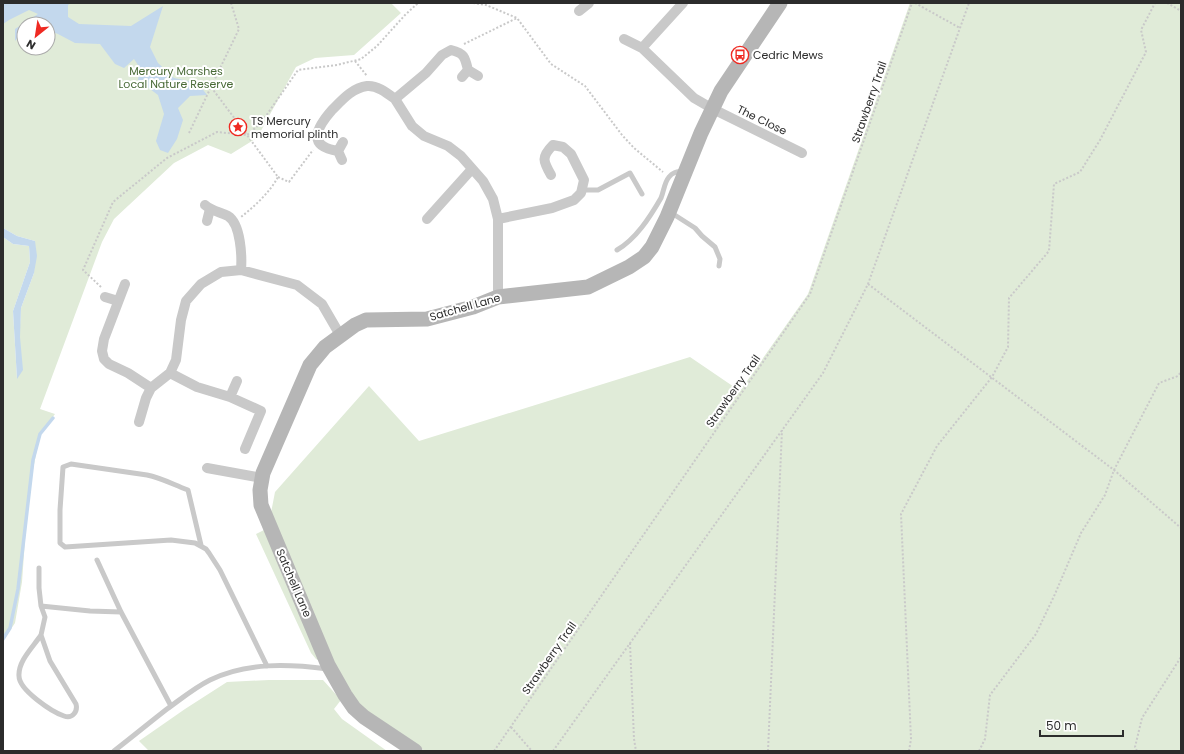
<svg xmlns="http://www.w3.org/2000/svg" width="1184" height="754" font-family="Poppins,sans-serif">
<rect width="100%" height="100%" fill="#fff"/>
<path fill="#e0ebd8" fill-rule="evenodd" d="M3 3H391L401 13 354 55 315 58 296 67 257 138 231 154 208 145 174 163 114 219 102 242 40 409 55 414 40 434 30 485 26 526 22 582 15 623 3 641V237L13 244 29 246 30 262 13 311 17 379 21 308 34 273 35 241 17 236 3 228ZM24 24H48V48H24Z
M910 3H1181V751H425L360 706 328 665 316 659 311 653 256 534 270 527 269 523 275 492 369 386 419 441 690 357 740 391 808 294Z
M269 680H323L341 700 334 709 342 719 387 751H149L139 741 185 709 227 682Z"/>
<path fill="#c3d8ed" d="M3 3H71L68 5V17L79 24 131 26 163 6 150 47 158 63 174 78 198 83 207 95 190 96 178 108 183 120 177 139 168 153 160 150 156 141 164 114 158 95 138 80 140 68 134 59 124 68 115 64 100 44 75 43 58 34 48 30V24H24V31L22 32 15 41V29L38 14 29 10 9 20 3 24Z
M3 228 17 236 35 241 37 256 34 273 21 308 20 337 23 370 17 379 13 311 30 262 29 246 13 244 3 237Z"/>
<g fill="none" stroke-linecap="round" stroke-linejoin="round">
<path stroke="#c3d8ed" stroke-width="3.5" d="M3 639 10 628 18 589 33 460 40 434 53 418"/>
<path stroke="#c9c9c9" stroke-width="2" stroke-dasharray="2 2" stroke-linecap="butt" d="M231 3 239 29 211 87 247 135 261 123 298 70 337 65 361 59 377 46 405 15 418 3
M473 3 486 5 517 18 551 64 585 86 622 135 634 148 663 172
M915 3 960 28
M1167 3 1181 11
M464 44 517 18
M355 61 367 76
M189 133 211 87
M278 177 289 182 313 150
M868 284 1114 470 1181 528
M101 287 83 270 113 202 167 158 217 132 247 135 278 177C270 192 255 206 241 217
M630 643 634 739 636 751
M511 727 532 751
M494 751 810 294 912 3
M553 751 823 373 868 284 969 3
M768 751 782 430
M909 751 911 739 901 514 937 446 992 377 1008 347 1009 298 1049 251 1054 184 1080 172 1100 140 1146 52 1141 30 1155 3
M979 751 985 739 990 695 1036 634 1055 594 1081 533 1105 495 1114 470 1159 383 1178 376 1181 372
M1137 751 1135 747 1142 718 1181 657"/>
<path stroke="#c9c9c9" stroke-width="5" d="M581 190H598L630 173 642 194
M670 212 695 228 702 236 715 247 720 259 719 266
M617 250C636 239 650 217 661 198 664 191 664 183 669 177 673 172 677 172 683 171
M201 545 188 490C174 485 162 478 147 475L71 464 63 467 60 510V543L65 547 171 540 195 543 206 549 209 553 220 570 267 666
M97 560 121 612 171 706
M39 568V588L41 606 45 617 41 635 50 661 76 704C78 712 72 719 64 716 52 712 19 690 19 676 18 661 33 647 41 635
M41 606 90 611 121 612
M114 751C132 737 149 723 167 709 181 699 194 688 210 680 246 662 289 664 328 669"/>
<path stroke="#c9c9c9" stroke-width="10" d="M579 11 589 3
M624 39 642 48 694 98 713 109 802 153
M642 48 683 3
M468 70 478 76
M462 77 468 70C465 57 464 53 451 50L442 55 426 73 395 99 412 126 424 136 448 146 461 156 483 181 493 199 498 219V297
M338 151 343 142
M342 160 338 151C305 146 318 126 332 110 342 100 352 88 367 86 377 85 387 93 395 99
M205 205C212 211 220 212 228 216 241 224 242 257 241 270
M427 219 472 169
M498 219 552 208 574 200 581 193 584 180 571 154 563 147 553 145C541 157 543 161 551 175
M207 221 210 209
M125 284 104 339 102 351 104 359 109 364 128 373 151 388
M105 297 118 301
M170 373 197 387 230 397 261 411 245 449
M230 397 237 381
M139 422 146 398 151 388 170 373 176 360 181 320 186 301 201 284 221 272 241 270 297 285 322 304 340 335
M207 468 262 478"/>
<path stroke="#b6b6b6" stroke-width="15" d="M415 751 364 717 354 708 345 695 328 665 261 505 260 490 263 473 310 365 325 347 355 325 366 320 427 319 473 307 498 297 588 287 629 267 644 257 652 247 667 217 701 133 721 91 780 3"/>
</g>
<defs>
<symbol id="bus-ring" viewBox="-11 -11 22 22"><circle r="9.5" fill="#fff" stroke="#ef2a22" stroke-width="1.5"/><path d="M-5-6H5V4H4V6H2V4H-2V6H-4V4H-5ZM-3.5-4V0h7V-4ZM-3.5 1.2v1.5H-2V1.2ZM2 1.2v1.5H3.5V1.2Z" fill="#ef2a22"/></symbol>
<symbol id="sight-ring" viewBox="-11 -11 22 22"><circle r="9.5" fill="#fff" stroke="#ef2a22" stroke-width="1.5"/><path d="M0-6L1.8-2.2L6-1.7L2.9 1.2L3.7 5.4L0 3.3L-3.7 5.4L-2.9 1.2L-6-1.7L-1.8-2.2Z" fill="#ef2a22"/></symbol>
</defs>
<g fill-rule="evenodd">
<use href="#bus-ring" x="730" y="45" width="20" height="20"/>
<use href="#sight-ring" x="228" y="117" width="20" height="20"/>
</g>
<g text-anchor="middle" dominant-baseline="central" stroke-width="4" stroke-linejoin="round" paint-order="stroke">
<g font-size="11" fill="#2c2c2c" stroke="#fff" text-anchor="start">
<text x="753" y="55">Cedric Mews</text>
<text x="251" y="121">TS Mercury<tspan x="251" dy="13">memorial plinth</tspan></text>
</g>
<g font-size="11" fill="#496a37" stroke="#fff">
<text x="176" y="71">Mercury Marshes<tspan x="176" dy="13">Local Nature Reserve</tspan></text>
</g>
<g font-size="11" fill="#2c2c2c" stroke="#fff">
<text transform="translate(869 102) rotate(-71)">Strawberry Trail</text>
<text transform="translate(762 120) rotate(26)">The Close</text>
<text transform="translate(465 307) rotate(-16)">Satchell Lane</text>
<text transform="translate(733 391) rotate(-55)">Strawberry Trail</text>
<text transform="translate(294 583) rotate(67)">Satchell Lane</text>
<text transform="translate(549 658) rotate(-55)">Strawberry Trail</text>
</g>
</g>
<rect width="1184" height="754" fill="none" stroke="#2c2c2c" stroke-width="8"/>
<g transform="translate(36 36) rotate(210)"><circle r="19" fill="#ffffff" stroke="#ababab"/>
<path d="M0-3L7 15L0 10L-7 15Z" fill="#ef2a22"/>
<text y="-6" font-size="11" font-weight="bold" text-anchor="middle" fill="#2c2c2c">N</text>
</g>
<path d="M1040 730v6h83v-6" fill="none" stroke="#2c2c2c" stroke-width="2"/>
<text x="1046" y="730" font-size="12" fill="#2c2c2c" stroke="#ffffff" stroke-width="3" paint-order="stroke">50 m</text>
</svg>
